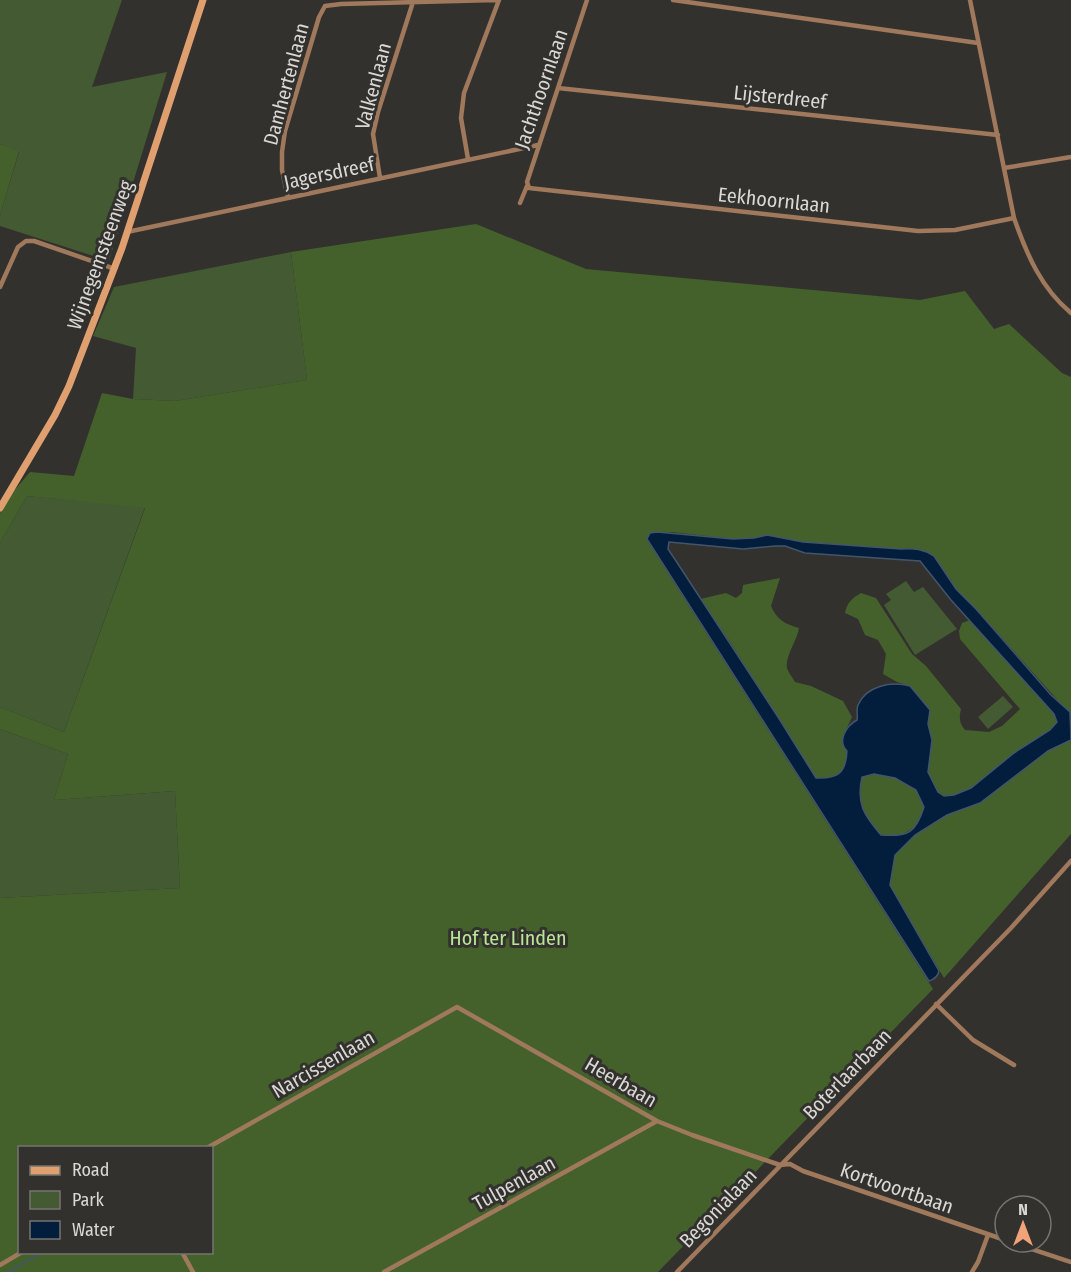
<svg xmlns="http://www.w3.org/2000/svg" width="1071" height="1272" font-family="'Fira Sans Condensed',sans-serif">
<rect width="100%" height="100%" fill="#33312e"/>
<path fill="#435a32" d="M0 0H122L92 87 167 72 109 261 0 226V215L19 152 0 144Z
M291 252 307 380 175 401 133 399 136 348 93 336 114 287Z
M27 496 145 507 64 732 0 707V543Z
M906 581 914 592 923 587 957 629 915 655 884 605 891 600 886 594Z
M1003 696 1013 707 988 729 978 717Z
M0 729 68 754 54 800 175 791 180 888 0 898Z"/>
<path fill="#44612c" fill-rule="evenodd" d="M0 144 19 151 0 215Z
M476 224 586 269 920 300 965 291 994 329 1009 324 1062 373 1071 377V715L976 609 956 589 934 556C923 549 914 548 901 549L803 542 767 535 754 538 733 539 672 532 648 536 647 540 933 989 658 1272H0V898L180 888 175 791 54 800 68 754 0 729V707L64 732 145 508 27 496 0 543V513L13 492 30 472 74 476 102 393 133 399 175 401 307 380 291 252ZM20 1148H212V1252H20Z
M780 578 771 606C777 620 785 624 799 628 797 641 785 656 787 668 788 672 793 678 795 682L811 686 843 701 852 717 846 730V762L842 771 833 778H816L730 642 700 599 726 593 736 598 742 593 743 585Z
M861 593 876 598 912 654 926 666 961 709C959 717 959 723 965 730L989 732 1002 726 1020 709 960 639 959 631 962 623 970 620 1054 714 1057 722 1050 730 1014 753 971 788 954 795 943 796 938 792 928 772 932 740 928 724 930 710 910 686 897 682 883 674 886 654 878 640 865 635 858 619 845 613C847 603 852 598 861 593Z
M1071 740V834L944 978 890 885C891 873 891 858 899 849 911 836 931 821 948 814 966 807 978 803 994 792 1019 775 1041 748 1071 740Z
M874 774 895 778 916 790 924 807 918 825 900 836 881 835C864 815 856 804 862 777Z"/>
<path fill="#031d3d" stroke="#43556b" stroke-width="1.5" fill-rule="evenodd" d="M657 532 733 539 754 538 767 535 803 542 901 549C914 548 923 549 934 556L956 589 976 609 1051 695 1070 712 1071 740 1048 751 980 803 947 815 915 835 895 855 890 885 939 971C938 976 935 979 929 981L647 539 650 533ZM669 542 743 549 775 546H785L805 553 920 561 951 600 1054 714 1057 722 1050 730 1014 753 971 788 954 795 944 796 938 792 928 772 932 740 928 724 930 710 910 686C891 681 866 686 858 705 856 710 858 715 857 720 846 726 837 741 847 751 846 774 837 779 816 778L778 717 678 564 668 549ZM874 774 895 778 916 790 924 807C916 833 908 837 881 835 864 815 856 804 862 777Z"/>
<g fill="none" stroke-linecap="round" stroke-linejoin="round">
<path stroke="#43556b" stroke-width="1.5" d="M8 1272 43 1252"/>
<path stroke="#a0785b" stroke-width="4.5" d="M587 0 527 182 529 188 918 231 955 230 1014 218
M673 0 978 43
M970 0 1014 218C1027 255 1041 288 1071 313
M558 88 998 135
M468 159 461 118 464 93 499 0
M1004 168 1071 157
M380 178 373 134 378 112 413 2
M288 198 282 170V152L285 131 319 17 325 6 341 4 496 0
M520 203 527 186
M127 232 538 145
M0 287 18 247 26 241H34L115 269
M936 1004 973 1040 1014 1065
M207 1148 457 1007 657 1121 692 1135 780 1165 790 1164 803 1171 1005 1240
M1010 1242 1071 1262
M182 1252 193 1272
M0 1265 22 1252
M384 1272 657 1121
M677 1272 1011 928 1071 861
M972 1272 978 1262 988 1235"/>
<path stroke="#df9f6f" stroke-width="7" d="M0 508 55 415 69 386 122 248 203 0"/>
</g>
<g text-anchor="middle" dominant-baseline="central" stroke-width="6" stroke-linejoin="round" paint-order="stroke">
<g font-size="20" fill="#d9d8d5" stroke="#33312e">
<text transform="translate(286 84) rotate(-75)">Damhertenlaan</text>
<text transform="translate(373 86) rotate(-75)">Valkenlaan</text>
<text transform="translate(541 89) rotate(-71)">Jachthoornlaan</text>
<text transform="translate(780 97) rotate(6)">Lijsterdreef</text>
<text transform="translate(329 173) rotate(-12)">Jagersdreef</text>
<text transform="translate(774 200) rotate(6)">Eekhoornlaan</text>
<text transform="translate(100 255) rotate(-70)">Wijnegemsteenweg</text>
<text transform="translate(323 1064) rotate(-30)">Narcissenlaan</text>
<text transform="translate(847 1074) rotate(-46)">Boterlaarbaan</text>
<text transform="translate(621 1082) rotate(30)">Heerbaan</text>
<text transform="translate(514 1183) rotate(-29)">Tulpenlaan</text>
<text transform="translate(897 1188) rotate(19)">Kortvoortbaan</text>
<text transform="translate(718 1208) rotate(-46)">Begonialaan</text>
</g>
<g font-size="20" fill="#b8e696" stroke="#33312e">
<text x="508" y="938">Hof ter Linden</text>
</g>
</g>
<rect x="18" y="1146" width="195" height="108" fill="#33312e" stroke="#757471" stroke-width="1.5"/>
<rect x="30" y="1166" width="30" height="9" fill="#df9f6f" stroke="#757471" stroke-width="1.5"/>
<text x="72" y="1176" font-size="18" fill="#d9d8d5">Road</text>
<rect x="30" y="1191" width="30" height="18" fill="#435a32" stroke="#757471" stroke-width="1.5"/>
<text x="72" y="1206" font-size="18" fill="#d9d8d5">Park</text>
<rect x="30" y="1221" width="30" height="18" fill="#031d3d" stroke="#757471" stroke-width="1.5"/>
<text x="72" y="1236" font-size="18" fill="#d9d8d5">Water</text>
<g transform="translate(1023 1224)"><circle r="28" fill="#33312e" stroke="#757471" stroke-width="1.5"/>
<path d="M0-4.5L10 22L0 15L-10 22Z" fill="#f0a279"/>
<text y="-9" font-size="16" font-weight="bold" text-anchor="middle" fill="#d9d8d5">N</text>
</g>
</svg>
